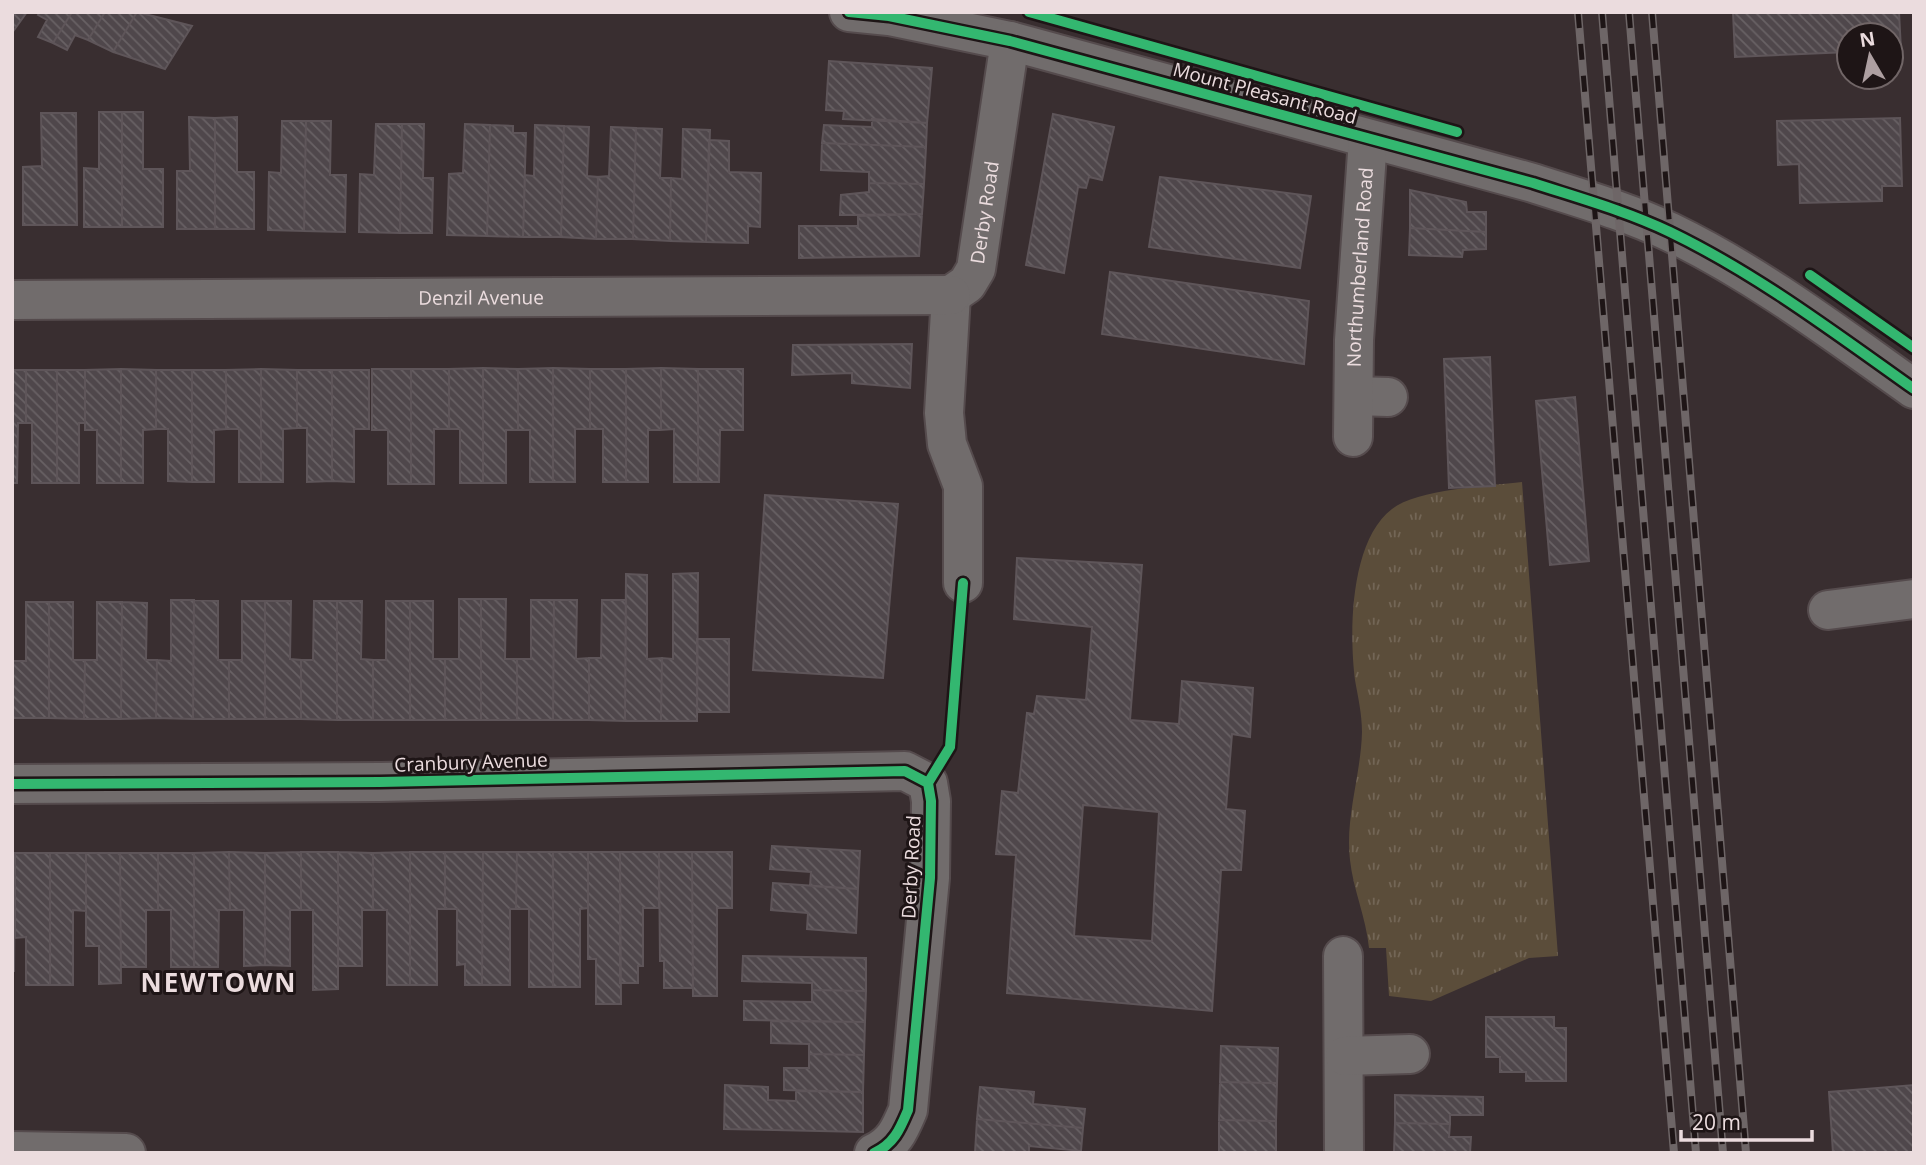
<svg xmlns="http://www.w3.org/2000/svg" width="1926" height="1165" font-family="'Open Sans',sans-serif">
<defs>
<pattern id="park-tufts" width="24" height="20" patternUnits="userSpaceOnUse" patternTransform="scale(1.75)"><rect width="24" height="20" fill="#5b4d3a"/><path d="M3 7l-1-3M5 7V3M7 7l1-3M15 17l-1-3M17 17v-4M19 17l1-3" fill="none" stroke="#736656"/></pattern>
<pattern id="building-back-hatch" width="6" height="6" patternUnits="userSpaceOnUse" patternTransform="scale(1.75)"><rect width="6" height="6" fill="#4f474b"/><path d="M-1 5l2 2M0 0l6 6M5-1l2 2" fill="none" stroke="#686164"/></pattern>
</defs>
<rect width="100%" height="100%" fill="#392e30"/>
<path fill="url(#park-tufts)" d="M1522 482 1558 956 1529 958 1431 1001 1389 996 1386 948H1369C1366 917 1353 889 1350 860 1345 817 1361 775 1362 732 1362 714 1358 697 1355 680 1349 632 1350 541 1392 509 1417 489 1489 486 1522 482Z"/>
<path fill="url(#building-back-hatch)" stroke="#5e5559" stroke-width="2" fill-rule="evenodd" d="M12 12H27L12 33Z
M40 12H72L53 43 38 37 47 20 38 15Z
M72 12H105L88 40 75 35 67 50 53 43Z
M105 12H137L113 52 88 40Z
M137 12 192 26 165 69 113 52Z
M1733 12H1899L1901 50H1891V35H1849V52L1735 57Z
M829 61 932 68 927 123 843 119 844 111 826 110Z
M99 112H122V227H84V168L99 169Z
M122 112H143V169H163V227H122Z
M41 113H76L77 225H23V167L42 166Z
M1053 114 1114 127 1102 180 1089 177 1086 188 1078 187 1064 273 1026 265Z
M189 117 215 118V229H177V171H190Z
M237 117V172H254V229H215V118Z
M1900 118 1902 186H1882V201L1800 203 1799 164 1778 165 1777 121Z
M872 119 927 123 926 147 822 143 824 125 872 127Z
M282 121H306L304 231 268 230 269 172 281 173Z
M306 121H331L330 175H346L345 232 304 231Z
M376 124H402L400 233 359 232 360 174 374 175Z
M402 124H424L423 178H433L432 233H400Z
M465 124 490 125 487 236 447 235 449 174 463 173Z
M490 125 513 126V133H526L523 237 487 236Z
M535 125 564 126 561 237H523L525 175 534 176Z
M564 126 589 127 587 176 598 177 596 239 561 237Z
M611 127 636 128 633 239H596L598 177 609 176Z
M636 128 662 129 660 178H671L670 241 633 239Z
M683 129 710 130 706 242 670 241 671 178 682 179Z
M709 140 729 141V172L761 173 760 227 748 226V243L706 242Z
M822 143 926 147 924 184 869 183V172L821 170Z
M1160 177 1311 196 1300 268 1149 247Z
M869 183 924 184 922 214 840 215 841 195 869 192Z
M1410 190 1466 202 1467 212H1486V232L1410 228Z
M922 214 919 256 799 258V226H858V216Z
M1410 228 1486 232V249L1463 250 1462 257 1409 255Z
M1110 272 1309 301 1304 364 1102 334Z
M912 344 910 388 852 383V373L792 375 793 345Z
M1490 357 1495 486 1449 488 1444 359Z
M483 368 518 369V430H506V483H483Z
M483 368V483H460V429H449V369Z
M553 368 590 369V429H575V482H553Z
M553 368V482H530V430H518V369Z
M661 368V430H648V482H626V369Z
M661 368 698 369V482H674V429L661 430Z
M121 369 156 370V429L143 430V483H121Z
M121 369V483H97V430H85V370Z
M261 369V482H239V429H226V370Z
M261 369 297 370V428L283 429V482H261Z
M372 369H411V484H388V430H372Z
M411 369H449V429H434V484H411Z
M590 369H626V482H603V429H590Z
M698 369H743V430H720L719 482H698Z
M12 370H26V423H18L17 483H12Z
M26 370H57V483H32V423H26Z
M57 370H85V423H79V483H57Z
M156 370H192V482L168 481V429H156Z
M192 370H226V429L214 430V482H192Z
M297 370H332V481L307 482V428H297Z
M332 370H369V429H354V482L332 481Z
M1575 397 1589 561 1550 565 1536 401Z
M765 495 898 504 883 678 753 670Z
M1017 558 1142 565 1130 720 1179 724 1182 681 1253 688 1250 737 1232 734 1226 809 1245 811 1241 870H1221L1212 1011 1007 993 1016 855 996 854 1002 791 1018 793 1027 713 1034 714 1037 696 1086 700 1092 627 1014 619ZM1083 805 1159 812 1152 941 1074 936Z
M698 573 697 721H661L662 658 673 659V574Z
M626 574 647 575V659L662 658 661 721H625Z
M459 599H481V720H445V659H459Z
M481 599H506L505 659H517V720H481Z
M171 600H194L193 719 156 718 157 660 171 661Z
M194 600 218 601V660H229V719H193Z
M531 600H554L553 720H517V659H531Z
M554 600H577L576 659 589 658V720H553Z
M602 600H626L625 721 589 720V658H601Z
M242 601H265V719H229V660H242Z
M265 601H291L290 659 301 660V719H265Z
M314 601H337V720L301 719V660H313Z
M337 601H362L361 659 373 660V720H337Z
M386 601H410V720H373V660H386Z
M410 601H433V659H445V720H410Z
M26 602H49V718H12L13 661H26Z
M49 602H73V660H85L84 719 49 718Z
M97 602H122L121 719H84L85 660H97Z
M122 602 147 603 146 660H157L156 718 121 719Z
M697 639H729V712H697Z
M772 846 860 851 858 889 810 886 811 872 770 869Z
M229 852 265 853V965L244 966V910H230Z
M229 852 230 910H219L218 967H194V853Z
M301 852V910H290V966L265 965V853Z
M301 852H338V989L313 990V910H301Z
M338 852 373 853V910H362V966H338Z
M410 852H445V909H437V985H410Z
M410 852V985H387V910H373V853Z
M445 852H483L482 985H465V964L457 965V909H445Z
M483 852H517L516 909H510V985H482Z
M517 852H553V987H529V909H516Z
M553 852H588V908L580 909V987H553Z
M588 852H620L621 1004H596V959H588Z
M620 852H659V908H643V966H638V983H620Z
M659 852H692L693 988H664V961H660Z
M692 852H732V908H717V996H693Z
M12 853H15L14 971H12Z
M15 853H50V985H26V937L15 938Z
M50 853H86V911L73 910V985H50Z
M86 853H120L121 983 99 984V946H86Z
M120 853H158V910H146V967H121Z
M158 853H194V967H171V910H158Z
M773 883 858 889 856 933 807 929 808 913 771 910Z
M743 956 866 958V991L812 990V983L742 981Z
M812 990 866 991 865 1022 744 1020V1001L812 1002Z
M1486 1017H1554V1028H1566V1081H1526V1072H1500V1057H1486Z
M771 1021 865 1022 864 1055 809 1054V1044L771 1043Z
M1221 1046 1278 1048 1277 1083 1220 1082Z
M809 1054 864 1055 863 1092 784 1090V1068H809Z
M1220 1082 1277 1083 1276 1121 1219 1120Z
M725 1085 768 1087V1100L796 1101V1091L863 1092V1132L724 1129Z
M1914 1085V1153H1833L1829 1092Z
M980 1087 1034 1092 1033 1104 1085 1109 1083 1128 977 1119Z
M1395 1095 1483 1097V1115H1450V1124L1395 1123Z
M977 1119 1083 1128 1081 1151 1029 1146V1153H975Z
M1219 1120 1276 1121V1153H1219Z
M1395 1123 1450 1124 1449 1137H1471L1470 1153 1394 1152Z"/>
<g fill="none" stroke-linecap="round" stroke-linejoin="round">
<defs>
<g id="minor">
<path d="M849 12 889 16 1010 41 1533 183C1579 198 1626 211 1670 232 1757 274 1835 333 1914 389"/>
<path d="M951 295 944 413 947 444 963 486V583"/>
<path id="s1" d="M951 295 967 284 976 269 1010 41"/>
<path id="s2" d="M12 300 951 295"/>
<path d="M1355 396 1388 397"/>
<path id="s3" d="M1353 437 1354 340 1368 139"/>
<path d="M1828 610 1914 599"/>
<path d="M12 784 380 782 905 771 928 783 931 801 930 878 908 1110C900 1129 894 1144 874 1153"/>
<path d="M1343 956 1344 1153"/>
<path d="M1345 1056 1410 1054"/>
<path d="M12 1151 126 1153"/>
</g>
</defs>
<use href="#minor" stroke="#554b4d" stroke-width="42"/>
<use href="#minor" stroke="#716c6c" stroke-width="38"/>
<defs>
<path id="rail" d="M1578 12 1674 1153
M1602 12 1696 1153
M1629 12 1723 1153
M1652 12 1746 1153"/>
</defs>
<use href="#rail" stroke="#6e6667" stroke-width="8"/>
<use href="#rail" stroke="#1e1516" stroke-width="5" stroke-dasharray="16" stroke-linecap="butt"/>
<defs>
<path id="cycleway" d="M849 12 889 16 1010 41 1533 183C1579 198 1626 211 1670 232 1757 274 1835 333 1914 389
M1029 12 1457 132
M1810 275 1914 348
M12 784 380 782 905 771 928 783
M874 1153C894 1144 900 1129 908 1110L930 878 931 801 928 783 950 747 963 583"/>
</defs>
<use href="#cycleway" stroke="#1e1516" stroke-width="15"/>
<use href="#cycleway" stroke="#33b770" stroke-width="10"/>
</g>
<g text-anchor="middle" dominant-baseline="central" stroke-width="6" stroke-linejoin="round" paint-order="stroke">
<g font-size="19" fill="#ebdcde" stroke="#1e1516">
<text transform="translate(1265 93) rotate(15)">Mount Pleasant Road</text>
<text stroke="none"><textPath href="#s1" startOffset="94">Derby Road</textPath></text>
<text stroke="none"><textPath href="#s3" startOffset="170">Northumberland Road</textPath></text>
<text stroke="none"><textPath href="#s2" startOffset="469">Denzil Avenue</textPath></text>
<text transform="translate(471 762) rotate(-2)">Cranbury Avenue</text>
<text transform="translate(911 867) rotate(-87)">Derby Road</text>
</g>
<g font-size="26" font-weight="bold" letter-spacing="2" fill="#ebdcde" stroke="#1e1516">
<text x="219" y="982">NEWTOWN</text>
</g>
</g>
<rect width="1926" height="1165" fill="none" stroke="#ebdcde" stroke-width="28"/>
<g transform="translate(1870 56) rotate(351)"><circle r="33" fill="#1e1516" stroke="#706566" stroke-width="2"/>
<path d="M0-5L12 26L0 18L-12 26Z" fill="#ad9fa1"/>
<text y="-10" font-size="19" font-weight="bold" text-anchor="middle" fill="#ebdcde">N</text>
</g>
<path d="M1681 1130v10h131v-10" fill="none" stroke="#ebdcde" stroke-width="3.5"/>
<text x="1692" y="1130" font-size="21" fill="#ebdcde" stroke="#1e1516" stroke-width="5" paint-order="stroke">20 m</text>
</svg>
